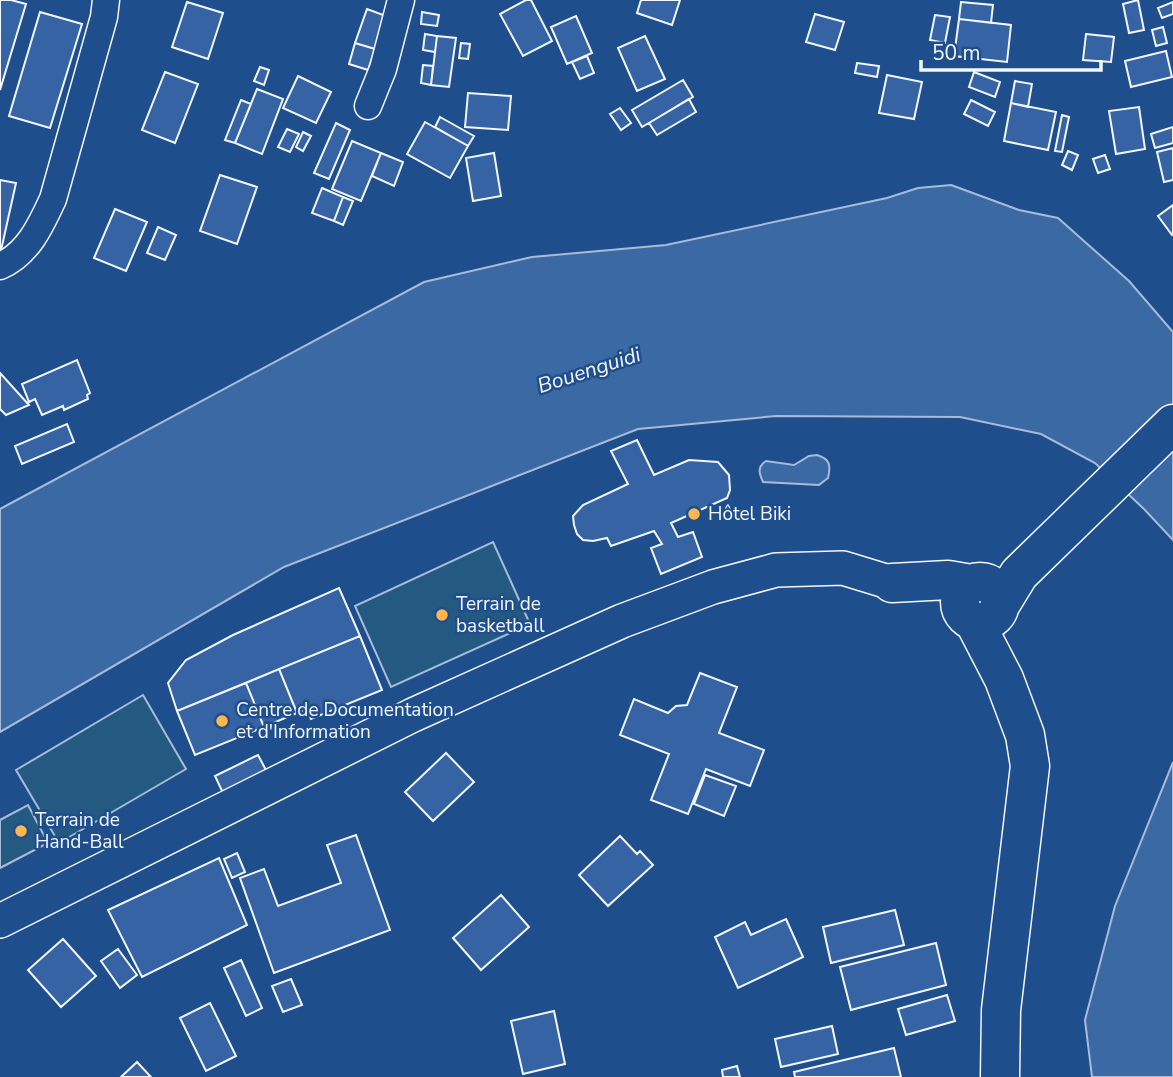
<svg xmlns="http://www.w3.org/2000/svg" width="1173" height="1077" font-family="'Nunito Sans',sans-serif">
<rect width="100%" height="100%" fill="#1f4e8c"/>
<path fill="#245a82" stroke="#a8bbd7" stroke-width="2" d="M493 542 530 624 391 687 355 606Z
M143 695 186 769 59 843 16 770Z
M28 805 48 843 0 868V820Z"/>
<path fill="#3b69a3" stroke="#a8bbd7" stroke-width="2" d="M951 185 1019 210 1058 218 1129 281 1173 332V540L1144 509 1095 463 1041 434 960 417 776 416 638 429 284 567 0 732V509L424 282 532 257 666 245 887 198 918 188Z
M817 455C830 459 831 465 828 478L819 485 763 482C759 473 757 467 766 461L794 465 809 456Z
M1173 762V1077H1092L1085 1020 1115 906Z"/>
<path fill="#3563a3" stroke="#f2f6ff" stroke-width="2" d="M0 0H11L26 4 0 90Z
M526 0H531L552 41 523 56 500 14Z
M641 0H680L672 25 637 13Z
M1138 0 1144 30 1129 33 1123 4Z
M187 2 223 13 208 59 172 47Z
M961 2 993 5 991 23 959 19Z
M1173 2V14L1162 18 1158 8Z
M367 9 386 16 375 49 355 43Z
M40 12 82 24 50 128 9 116Z
M422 12 439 15 437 26 421 24Z
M815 14 844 22 835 50 806 42Z
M935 15 950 17 945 43 930 40Z
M576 16 592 53 567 64 551 27Z
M959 19 1011 25 1007 62 954 56Z
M1163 27 1167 43 1156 46 1152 30Z
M425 34 437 36 435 52 423 50Z
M1086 34 1114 37 1111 62 1083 60Z
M437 36 456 38 449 87 431 85Z
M645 36 665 79 637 91 618 48Z
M355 43 375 49 368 70 349 64Z
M461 43 470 44 468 59 459 58Z
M1166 51 1172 77 1131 87 1125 61Z
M587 56 594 73 580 79 572 62Z
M857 63 879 66 877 77 855 73Z
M423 65 433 66 431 85 421 83Z
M260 67 269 70 264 85 254 81Z
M165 72 198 84 175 143 142 130Z
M974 72 1000 82 995 97 969 87Z
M887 75 922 82 914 119 879 113Z
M298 76 331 92 316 123 283 108Z
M683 80 693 97 642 127 632 110Z
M1015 81 1032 84 1028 107 1011 103Z
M257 89 283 99 262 154 235 143Z
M468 93 511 96 508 130 465 127Z
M689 99 696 112 657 135 649 123Z
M241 100 251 104 235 143 225 140Z
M971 100 995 112 988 126 964 114Z
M1011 103 1056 112 1048 150 1004 141Z
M1139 107 1145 149 1116 154 1109 111Z
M620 108 631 123 621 130 610 114Z
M1062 115 1069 117 1062 152 1055 151Z
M440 117 474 136 468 146 435 127Z
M425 122 468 146 450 178 407 154Z
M336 123 350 130 329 179 314 173Z
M1173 127V143L1155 148 1151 134Z
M287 129 299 134 290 152 278 147Z
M303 132 311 136 303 151 296 147Z
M352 141 381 153 361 201 332 189Z
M1173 148V180L1164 182 1157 152Z
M1068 151 1078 155 1072 170 1062 165Z
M381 153 403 162 394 186 372 176Z
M494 153 501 196 473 201 466 158Z
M1105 155 1110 169 1098 173 1093 159Z
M220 175 257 187 237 244 200 231Z
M0 180 16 183 0 255Z
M322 188 343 197 334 221 312 213Z
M343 197 353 201 343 225 334 221Z
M1173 205V234L1172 235 1158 216Z
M115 209 147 222 126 271 94 258Z
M158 227 176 235 165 260 147 253Z
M77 360 90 393 87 395 88 399 64 410 63 406 42 415 35 399 29 402 22 384Z
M0 373 29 405 6 415 0 409Z
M67 424 74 442 22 464 15 446Z
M637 440 654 475 689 460 718 462 729 475 730 490 727 498 671 523 678 537 693 532 702 557 661 574 651 548 662 544 654 531 611 546 607 538 593 541 583 540 577 534 574 525 573 516 583 505 628 484 611 451Z
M339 588 360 636 177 711 168 683 186 660 233 635Z
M360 636 382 690 311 719 307 709 297 713 279 669Z
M279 669 297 713 264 727 246 683Z
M700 673 737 687 719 733 764 750 750 786 706 769 688 814 651 800 669 754 620 735 634 699 668 713 676 706 687 705Z
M246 683 264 727 195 755 177 711Z
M446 753 474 782 433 821 405 792Z
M258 755 267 772 223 793 215 776Z
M705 775 736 786 724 816 694 804Z
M356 835 390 930 274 973 240 878 264 869 278 906 341 883 327 845Z
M620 836 637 854 640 851 653 865 608 906 579 875Z
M237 853 245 872 232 878 224 859Z
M219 858 247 925 142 977 108 910Z
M501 895 529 927 481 970 453 938Z
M895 910 904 945 831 963 823 927Z
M786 919 803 957 738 988 715 937 745 922 751 935Z
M63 939 96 976 61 1007 28 970Z
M936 943 946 985 851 1010 840 967Z
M118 949 137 975 120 988 101 961Z
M241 960 262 1008 246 1016 224 968Z
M291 979 302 1005 283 1012 272 986Z
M947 995 955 1021 906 1035 898 1009Z
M210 1003 236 1056 206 1071 180 1018Z
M554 1011 565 1064 523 1074 511 1021Z
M832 1026 838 1054 781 1067 775 1039Z
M894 1048 901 1077H795L794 1072Z
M137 1062 151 1077H121Z
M737 1066 740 1077H723L722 1070Z"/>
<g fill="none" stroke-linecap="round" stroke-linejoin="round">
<defs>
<path id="minor" d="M368 106 383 69 401 0
M0 266C28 254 41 225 53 199L104 17 106 0"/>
<path id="major" d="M0 921 413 715 622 621 713 587 776 570 843 568 892 583"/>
<path id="highway" d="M960 602a20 20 0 1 1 40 0a20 20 0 1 1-40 0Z
M892 583 948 580 971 584
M1000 605 1019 574 1173 424
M974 621 1004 679 1025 735 1030 766 1001 1010 1000 1077"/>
</defs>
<use href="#minor" stroke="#f2f6ff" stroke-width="29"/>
<use href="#major" stroke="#f2f6ff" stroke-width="36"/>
<use href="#highway" stroke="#f2f6ff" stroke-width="41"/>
<use href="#minor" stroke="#1f4e8c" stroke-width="26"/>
<use href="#major" stroke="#1f4e8c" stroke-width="33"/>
<use href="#highway" stroke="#1f4e8c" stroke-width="38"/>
</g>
<g fill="#ffb74d" stroke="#1f4e8c" stroke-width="2.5">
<circle cx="694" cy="514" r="7"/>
<circle cx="442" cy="615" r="7"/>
<circle cx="222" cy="721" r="7"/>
<circle cx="21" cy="831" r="7"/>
</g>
<g text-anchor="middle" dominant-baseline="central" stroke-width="5" stroke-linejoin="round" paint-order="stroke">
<g font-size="19" fill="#f2f6ff" stroke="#1f4e8c" text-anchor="start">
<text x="708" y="514">Hôtel Biki</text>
<text x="456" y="604">Terrain de<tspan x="456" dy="22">basketball</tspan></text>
<text x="236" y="710">Centre de Documentation<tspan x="236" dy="22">et d'Information</tspan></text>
<text x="35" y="820">Terrain de<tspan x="35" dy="22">Hand-Ball</tspan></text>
</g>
<g font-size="21" font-style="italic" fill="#f2f6ff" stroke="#1f4e8c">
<text transform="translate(589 370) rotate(-18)">Bouenguidi</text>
</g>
</g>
<path d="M921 60v10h180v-10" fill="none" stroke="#f2f6ff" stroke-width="3.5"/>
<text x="932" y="60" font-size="21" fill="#f2f6ff" stroke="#1f4e8c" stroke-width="5" paint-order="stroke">50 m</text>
</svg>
